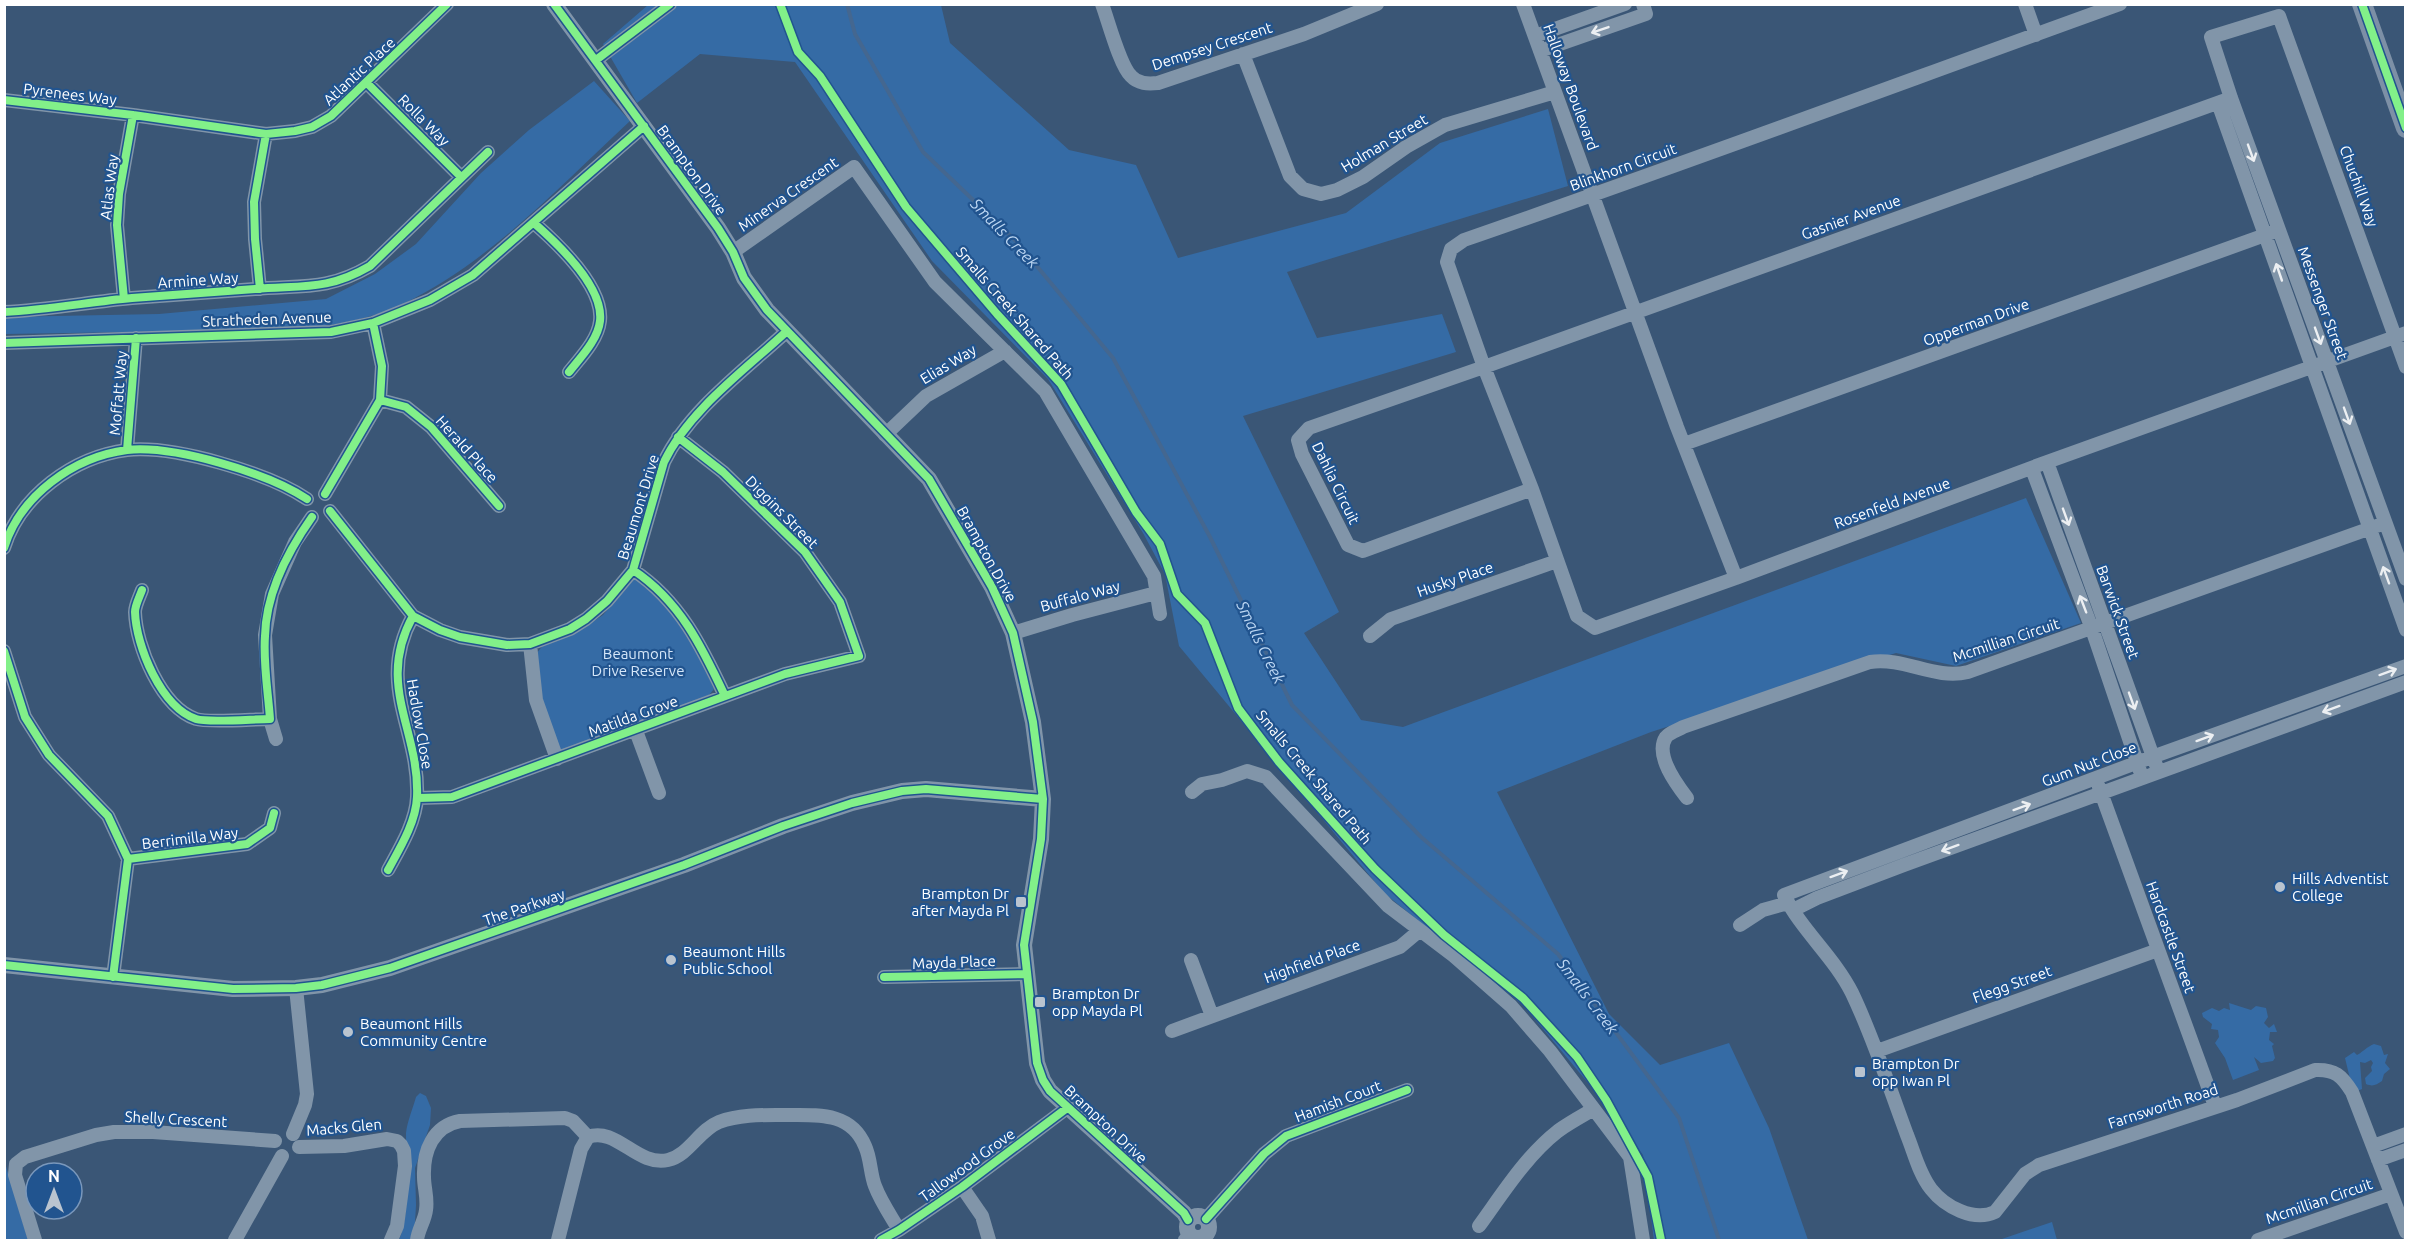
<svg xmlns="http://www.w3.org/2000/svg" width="2410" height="1245" font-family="Ubuntu,sans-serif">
<rect width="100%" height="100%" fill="#3a5676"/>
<path fill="#356ba5" d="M648 5H941L950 43 1069 150 1136 165 1178 258 1346 213 1440 143 1548 109 1568 186 1287 272 1317 338 1442 314 1456 352 1243 416 1339 612 1304 633 1361 720 1403 727 2026 498 2081 623 1956 666 1896 653 1651 732 1497 792 1609 1014 1660 1065 1729 1043 1769 1128 1808 1240H1654L1643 1155 1599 1096 1523 1005 1384 893 1179 646 1165 574 1143 533 1048 379 932 261 795 62 700 54 637 103 603 44Z
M594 81 630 121C560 186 491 261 405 303 341 334 264 330 195 331 132 332 68 333 5 334L4 317 159 314 326 299 375 274 416 244 481 173 529 130Z
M633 580H639L646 584 687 631 714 689 709 695 562 752 556 750 539 697 536 654 544 644 582 629 603 615Z
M2229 1003 2251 1010 2256 1006 2266 1008 2268 1017 2264 1023 2269 1028 2274 1024 2277 1032H2270L2269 1040 2274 1044 2272 1046 2275 1058 2273 1061 2261 1063 2254 1057 2259 1070 2233 1080 2225 1058 2215 1043 2219 1037 2218 1030 2211 1029 2212 1024 2203 1017 2202 1013 2212 1008 2219 1011 2224 1008 2230 1010Z
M2374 1044 2381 1046 2384 1055 2388 1054 2385 1063 2390 1069 2384 1074 2382 1081C2376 1085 2373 1087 2366 1084L2365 1078 2372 1071 2371 1067 2373 1063 2371 1060 2365 1063 2360 1062 2362 1089 2355 1092 2352 1087 2345 1058 2354 1052 2357 1055C2360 1054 2368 1046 2374 1044Z
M420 1093 426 1096 431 1108 430 1125 415 1168 416 1205 414 1240H399C411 1212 406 1164 406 1133 407 1122 413 1108 416 1097Z
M4 1163H5L28 1240H5Z
M2052 1222 2057 1240H1999Z"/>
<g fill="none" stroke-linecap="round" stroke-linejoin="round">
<path stroke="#446790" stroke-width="4" d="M847 4 855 34 923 152 1016 241 1113 358 1210 537 1292 705 1421 837 1558 954 1679 1118 1719 1240"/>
<path stroke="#8195a9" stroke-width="14" d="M1102 4C1108 20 1120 66 1131 76 1138 84 1148 84 1158 83L1304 34 1377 4
M1523 4 1677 427 1736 578 2047 462 2406 333
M2025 4 2036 35
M1535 36 1625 4
M1540 51 1646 14 1643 4
M1243 54 1290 176 1303 189 1321 194 1337 190 1363 177 1406 147 1445 125 1555 92
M596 60 670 4
M367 83 461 177
M4 100 133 115 266 134 295 131 312 127 331 116 447 4
M2218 103 2406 630
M534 223C558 244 604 287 600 321 598 340 580 358 569 372
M733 252 854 167 935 282 1045 391 1154 576 1160 614
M260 289 255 239 254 202 266 134
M124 299 117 225 119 194 133 115
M4 312C47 310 89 302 132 298 173 295 214 292 255 289 302 285 327 291 370 266L488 152
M4 343 331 332 373 323 430 300 473 275 644 126
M2406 367 2279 16 2211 37 2231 98 2406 579
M380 400 406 407 431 427 499 506
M885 435 926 396 1005 351
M1684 444 2279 230
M127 450 136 338
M2047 462 2156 765
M2032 469 2092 629 2140 771
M1532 489 1363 551 1348 545 1302 454 1298 440 1309 428 1484 367 2231 98
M325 494 380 400 382 366 373 323
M330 511 413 616 440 630 460 637 507 645 530 644 570 629 586 619 607 601 633 570 664 462C689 410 745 370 787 331
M4 548C20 496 73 457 127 450 174 445 268 473 307 499
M633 570C680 601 702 647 725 696
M1736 578 1595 628 1577 616 1532 489 1484 367 1447 262 1451 249 1464 240C1684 164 1901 83 2120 4
M142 590C140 596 135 605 135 612 136 646 161 707 196 719 208 723 254 719 270 719
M1013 633 1072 615 1156 593
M1370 636 1391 619 1557 561
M530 644 536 700 557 759
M4 651 25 717 49 755 108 816 128 859 113 977
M2406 666 2152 757 1784 895C1802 931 1834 957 1852 993 1874 1039 1889 1087 1907 1135 1914 1152 1919 1174 1931 1189 1945 1207 1974 1222 1995 1212L2025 1174 2039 1165 2237 1100 2315 1070C2335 1069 2342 1076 2352 1092L2406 1232
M636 731 659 793
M276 739 270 719 265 635 272 594 295 542 312 517
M2099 787 2215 1106
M1192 792 1202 784 1222 780 1247 771 1266 777 1388 906 1454 956 1511 1006 1550 1051 1630 1157 1643 1240
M418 798 452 797 785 674 859 656 840 602 805 552 723 472 678 437
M1687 798C1677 785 1654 755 1666 737 1670 732 1678 730 1683 727L1870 662C1905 657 1934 680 1968 672L2385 523
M128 859 247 844 270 828 274 813
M388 870C400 848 416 822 417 797 420 730 375 685 413 616
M1793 910 1817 898 1904 865 2406 682
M1740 925 1763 910 1788 903
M1191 960 1212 1016
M884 977 1026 974
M1172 1031 1400 947 1419 931
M1877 1051 2158 950
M293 1134 305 1105 307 1094 296 988
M2373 1146 2406 1134
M299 1147 344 1146 387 1139 397 1141 401 1145 404 1151 405 1166 397 1226 391 1240
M2378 1160 2406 1150
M962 1187 982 1216 989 1240
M1206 1219 1264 1154 1286 1136 1407 1090
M1479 1226C1503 1193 1526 1156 1558 1131 1569 1123 1582 1116 1594 1109
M35 1240 15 1175 16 1164 25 1157 96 1135 114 1132H153L275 1141
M235 1240 282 1156
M417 1240C418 1230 425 1220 426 1210 428 1198 424 1188 424 1177 423 1151 433 1126 460 1121L565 1118 573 1121 588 1137
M558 1240 581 1149 588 1137C616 1126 637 1167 668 1160 689 1155 699 1130 719 1122 740 1114 765 1115 787 1115 818 1115 851 1112 865 1146 871 1159 870 1173 875 1186 881 1202 891 1216 899 1230
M881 1240 899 1230 962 1187 1067 1108
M1185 1240 1191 1235
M2258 1240 2391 1194"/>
<path stroke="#8195a9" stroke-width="16" d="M554 4 718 228 733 252 744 278 767 310 929 479 992 587 1013 633 1033 722 1043 799 1041 839 1024 945 1037 1063 1043 1080 1050 1091 1184 1213 1188 1220
M4 965 233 989 296 988 322 985 390 968 684 865 783 826 852 803 902 791 926 789 1043 799
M1187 1227a11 11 0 1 1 22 0a11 11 0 1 1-22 0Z"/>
<path stroke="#7d90a6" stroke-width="20" d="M2362 4 2406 128"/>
<defs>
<path id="cycleway" d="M554 4 718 228 733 252 744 278 767 310 929 479 992 587 1013 633 1033 722 1043 799 1041 839 1024 945 1037 1063 1043 1080 1050 1091 1184 1213 1188 1220
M780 4 798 52 820 76 906 207 997 314 1061 384 1136 512 1160 544 1177 594 1205 623 1238 708 1279 762 1375 869 1444 935 1523 998 1577 1057 1606 1100 1648 1177 1661 1240
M2362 4 2406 128
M596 60 670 4
M367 83 461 177
M4 100 133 115 266 134 295 131 312 127 331 116 447 4
M534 223C558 244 604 287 600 321 598 340 580 358 569 372
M260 289 255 239 254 202 266 134
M124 299 117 225 119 194 133 115
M4 312C47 310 89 302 132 298 173 295 214 292 255 289 302 285 327 291 370 266L488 152
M4 343 331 332 373 323 430 300 473 275 644 126
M380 400 406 407 431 427 499 506
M127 450 136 338
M325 494 380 400 382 366 373 323
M330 511 413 616 440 630 460 637 507 645 530 644 570 629 586 619 607 601 633 570 664 462C689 410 745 370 787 331
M4 548C20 496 73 457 127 450 174 445 268 473 307 499
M633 570C680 601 702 647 725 696
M142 590C140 596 135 605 135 612 136 646 161 707 196 719 208 723 254 719 270 719 268 691 263 663 265 636 266 593 288 551 312 517
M4 651 25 717 49 755 108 816 128 859 113 977
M418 798 452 797 785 674 859 656 840 602 805 552 723 472 678 437
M128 859 247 844 270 828 274 813
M388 870C400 848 416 822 417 797 420 730 375 685 413 616
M4 965 233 989 296 988 322 985 390 968 684 865 783 826 852 803 902 791 926 789 1043 799
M884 977 1026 974
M1206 1219 1264 1154 1286 1136 1407 1090
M881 1240 899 1230 962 1187 1067 1108"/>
</defs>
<use href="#cycleway" stroke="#21548f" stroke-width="11"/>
<use href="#cycleway" stroke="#82f089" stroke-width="8"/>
</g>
<defs><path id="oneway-shaft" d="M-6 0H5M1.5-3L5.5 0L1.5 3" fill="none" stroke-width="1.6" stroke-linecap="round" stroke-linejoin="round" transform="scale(1.5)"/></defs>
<g stroke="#eceff2">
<use href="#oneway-shaft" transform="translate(1600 30) rotate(161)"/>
<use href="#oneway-shaft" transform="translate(2251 153) rotate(70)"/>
<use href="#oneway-shaft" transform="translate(2279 272) rotate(-109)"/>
<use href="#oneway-shaft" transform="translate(2318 336) rotate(70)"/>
<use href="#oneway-shaft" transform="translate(2347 416) rotate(70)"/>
<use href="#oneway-shaft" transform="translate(2066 517) rotate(70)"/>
<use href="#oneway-shaft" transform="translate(2386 575) rotate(-110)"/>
<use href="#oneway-shaft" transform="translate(2083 604) rotate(-111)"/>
<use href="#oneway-shaft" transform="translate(2388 672) rotate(-20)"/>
<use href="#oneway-shaft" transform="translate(2132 701) rotate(70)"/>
<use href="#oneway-shaft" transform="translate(2331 709) rotate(160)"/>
<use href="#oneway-shaft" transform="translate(2205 738) rotate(-20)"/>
<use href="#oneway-shaft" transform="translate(2022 807) rotate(-20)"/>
<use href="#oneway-shaft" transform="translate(1950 848) rotate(160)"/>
<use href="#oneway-shaft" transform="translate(1839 874) rotate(-20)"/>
</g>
<g fill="#bac4cf" stroke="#21548f" stroke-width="2">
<circle cx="2280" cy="887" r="6"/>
<rect x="1015" y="896" width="12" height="12" rx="3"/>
<circle cx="671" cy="960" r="6"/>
<rect x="1034" y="996" width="12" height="12" rx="3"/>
<circle cx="348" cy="1032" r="6"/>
<rect x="1854" y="1066" width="12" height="12" rx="3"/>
</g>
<g text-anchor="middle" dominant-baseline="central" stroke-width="4.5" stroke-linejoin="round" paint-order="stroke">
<g font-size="15" fill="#fff" stroke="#21548f">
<text transform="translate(1212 46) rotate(-18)">Dempsey Crescent</text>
<text transform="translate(359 71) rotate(-43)">Atlantic Place</text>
<text transform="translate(1571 87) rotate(70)">Halloway Boulevard</text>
<text transform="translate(70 94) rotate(7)">Pyrenees Way</text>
<text transform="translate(424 120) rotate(45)">Rolla Way</text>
<text transform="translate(1384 143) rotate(-31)">Holman Street</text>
<text transform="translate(1623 167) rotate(-20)">Blinkhorn Circuit</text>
<text transform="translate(692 170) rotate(54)">Brampton Drive</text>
<text transform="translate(2359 186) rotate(70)">Chuchill Way</text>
<text transform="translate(109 187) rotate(-83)">Atlas Way</text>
<text transform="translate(788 194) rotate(-35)">Minerva Crescent</text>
<text transform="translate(1851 217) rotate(-20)">Gasnier Avenue</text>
<text transform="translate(198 280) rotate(-4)">Armine Way</text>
<text transform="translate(2323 303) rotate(70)">Messenger Street</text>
<text transform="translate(1015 313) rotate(49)">Smalls Creek Shared Path</text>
<text transform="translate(267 319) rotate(-2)">Stratheden Avenue</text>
<text transform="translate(1976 322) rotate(-20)">Opperman Drive</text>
<text transform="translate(948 364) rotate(-31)">Elias Way</text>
<text transform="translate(118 393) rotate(-85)">Moffatt Way</text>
<text transform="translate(467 449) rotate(48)">Herald Place</text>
<text transform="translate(1336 483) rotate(64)">Dahlia Circuit</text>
<text transform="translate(1892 503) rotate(-20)">Rosenfeld Avenue</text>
<text transform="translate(638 507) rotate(-73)">Beaumont Drive</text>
<text transform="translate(782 512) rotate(45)">Diggins Street</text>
<text transform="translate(987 554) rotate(61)">Brampton Drive</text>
<text transform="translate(1455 579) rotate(-19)">Husky Place</text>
<text transform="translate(1080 596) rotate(-15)">Buffalo Way</text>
<text transform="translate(2118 612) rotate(70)">Barwick Street</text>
<text transform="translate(2006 640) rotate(-18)">Mcmillian Circuit</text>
<text transform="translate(633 716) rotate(-20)">Matilda Grove</text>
<text transform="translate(420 724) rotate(80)">Hadlow Close</text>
<text transform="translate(2089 764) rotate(-21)">Gum Nut Close</text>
<text transform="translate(1314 777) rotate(50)">Smalls Creek Shared Path</text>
<text transform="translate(190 838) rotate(-7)">Berrimilla Way</text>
<text transform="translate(524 907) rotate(-19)">The Parkway</text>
<text transform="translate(2171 937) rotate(70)">Hardcastle Street</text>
<text transform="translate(1312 961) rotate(-20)">Highfield Place</text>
<text transform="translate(954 962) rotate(-2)">Mayda Place</text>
<text transform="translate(2012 984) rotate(-20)">Flegg Street</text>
<text transform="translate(1338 1101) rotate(-21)">Hamish Court</text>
<text transform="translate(2163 1106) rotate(-18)">Farnsworth Road</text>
<text transform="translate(176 1119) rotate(3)">Shelly Crescent</text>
<text transform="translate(1106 1124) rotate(43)">Brampton Drive</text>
<text transform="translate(344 1127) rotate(-5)">Macks Glen</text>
<text transform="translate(967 1165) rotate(-36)">Tallowood Grove</text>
<text transform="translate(2319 1201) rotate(-19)">Mcmillian Circuit</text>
</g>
<g font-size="15" fill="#d6e7f9" stroke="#21548f">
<text x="638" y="653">Beaumont<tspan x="638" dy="17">Drive Reserve</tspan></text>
</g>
<g font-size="15" fill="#fff" stroke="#21548f" text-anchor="start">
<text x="2292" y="878">Hills Adventist<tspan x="2292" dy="17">College</tspan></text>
<text x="1009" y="893" text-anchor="end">Brampton Dr<tspan x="1009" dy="17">after Mayda Pl</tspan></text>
<text x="683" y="951">Beaumont Hills<tspan x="683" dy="17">Public School</tspan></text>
<text x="1052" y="993">Brampton Dr<tspan x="1052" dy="17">opp Mayda Pl</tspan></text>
<text x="360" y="1023">Beaumont Hills<tspan x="360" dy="17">Community Centre</tspan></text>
<text x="1872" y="1063">Brampton Dr<tspan x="1872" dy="17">opp Iwan Pl</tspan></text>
</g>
<g font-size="16" font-style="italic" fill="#bdd7f3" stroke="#21548f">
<text transform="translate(1005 233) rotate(46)">Smalls Creek</text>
<text transform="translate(1261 642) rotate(64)">Smalls Creek</text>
<text transform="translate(1588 996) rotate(53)">Smalls Creek</text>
</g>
</g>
<rect width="2410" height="1245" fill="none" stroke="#ffffff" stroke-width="12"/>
<g transform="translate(54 1191)"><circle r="28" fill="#21548f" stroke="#7a98bc" stroke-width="1.5"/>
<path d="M0-4.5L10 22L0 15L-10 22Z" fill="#bac4cf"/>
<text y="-9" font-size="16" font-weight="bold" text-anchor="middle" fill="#ffffff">N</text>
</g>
</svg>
